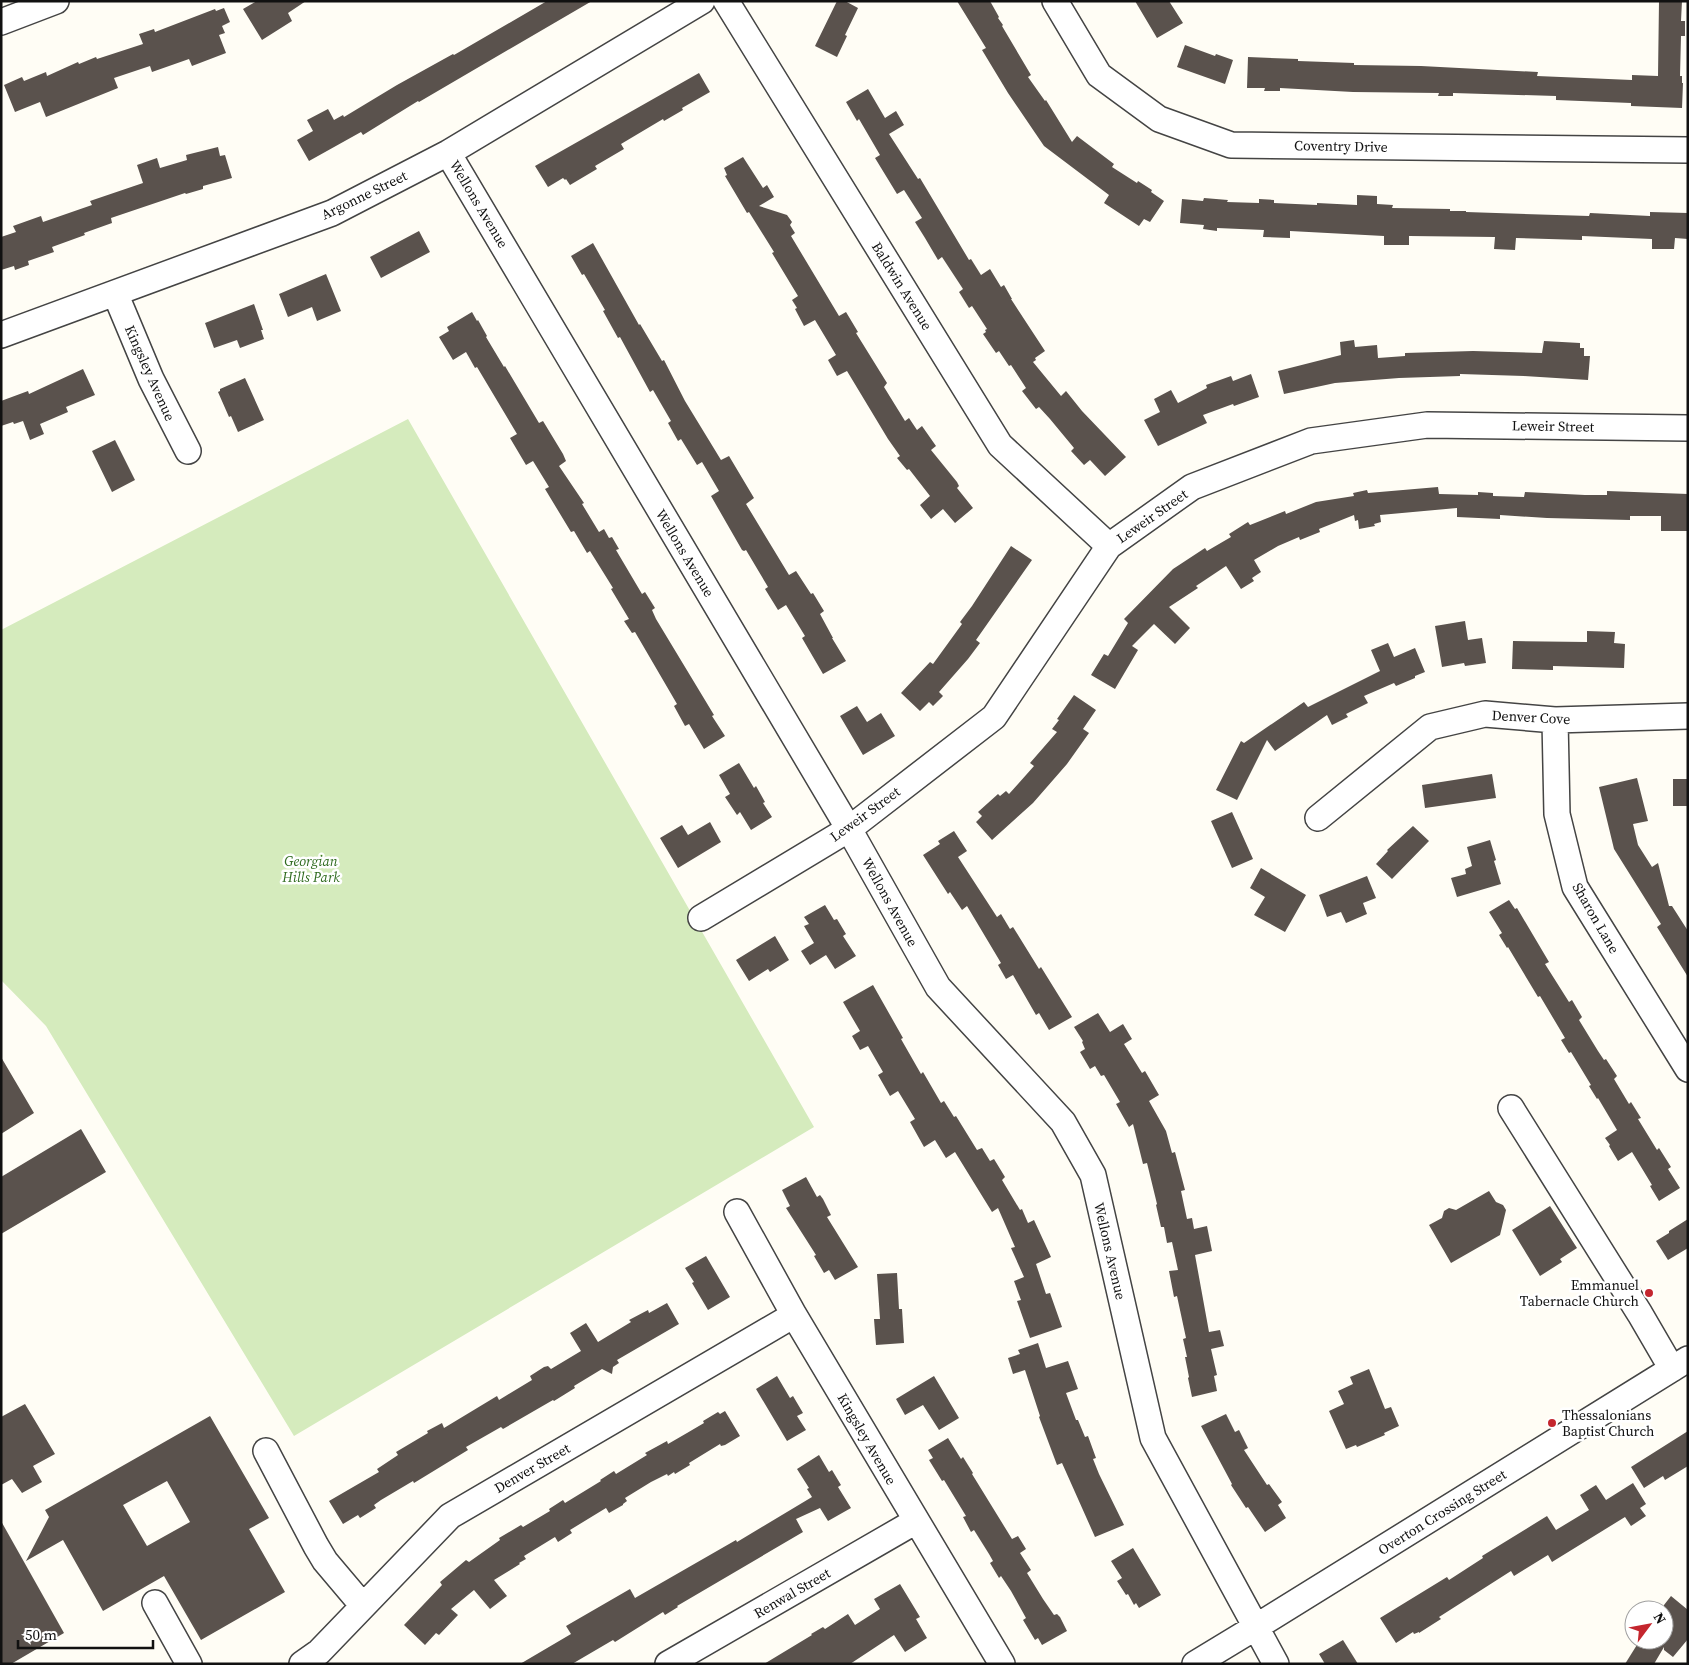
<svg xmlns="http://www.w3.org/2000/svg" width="1689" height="1665" font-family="'Source Serif 4',serif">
<rect width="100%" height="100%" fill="#fffdf5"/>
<path fill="#d5ebbd" d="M408 419 814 1127 294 1436 46 1026 1 980V630Z"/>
<path fill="#5a524d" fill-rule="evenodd" d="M257 1H306L288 13 292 21 262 40 243 9Z
M547 1H592L419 102 418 101 363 135 361 132 309 161 297 140 313 131 307 120 328 109 334 120 343 115 344 117 397 85 453 54 454 55Z
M837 1H845L858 8 845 35 847 36 837 57 815 46Z
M957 1H990L999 17 998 18 1003 25 1002 26 1031 75 1028 77 1045 101 1046 100 1072 142 1077 136 1114 164 1112 167 1137 183 1138 181 1152 190 1151 192 1164 201 1150 222 1144 219 1139 226 1104 203 1109 195 1044 146 1008 93 982 50 986 48Z
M1135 1H1169L1183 23 1157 38Z
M1659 1H1682L1681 21H1685V36H1681L1680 76H1682V83H1683L1682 108 1631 106V103L1556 100V96L1453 93V96H1438L1439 93 1353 92 1280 88V91H1264L1265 88H1247L1248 57 1298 59V61L1354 63V65L1421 66 1538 72 1537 76 1632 80V75L1658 76Z
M224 8 230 22 222 26 225 33 219 35 226 53 192 66 189 59 152 72 150 66 114 78 118 88 46 117 40 102 15 112 4 85 22 77 24 81 46 72 47 76 78 62 79 64 96 57 97 59 143 44 139 34 154 29 155 32 215 9 216 11Z
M1185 45 1215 56 1216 54 1233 60 1225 84 1177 67Z
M699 73 710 92 682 108 683 110 664 121 663 119 621 144 624 149 595 166 597 169 570 185 566 179 565 180 563 178 548 187 535 166Z
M868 89 885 118 896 111 904 125 889 134 918 179 920 178 969 260 971 259 981 275 990 269 1001 287 1004 285 1012 299H1011L1045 351 1035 358 1036 360 1033 362 1061 396 1066 391 1082 411 1126 457 1105 476 1090 460 1084 465 1071 451 1074 448 1050 419 1039 407 1036 409 1022 391 1026 388 1011 365 1009 366 999 351 996 353 983 334 986 332 985 330 987 329 972 306 969 308 959 292 963 289 942 257 938 260 925 238 915 222 922 218 904 190 897 194 875 158 880 155 859 119 857 121 846 102Z
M218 147 220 156 225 155 232 178 203 186V189L186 194 185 193 111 218 112 223 84 233 85 235 52 247 54 252 28 261 29 265 15 270 14 266 1 270V237L16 232 13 226 41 216 43 222 92 205 90 201 143 183 137 165 157 158 160 168 187 160 186 155Z
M743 157 763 188 767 185 774 197 759 206 787 215 792 222 790 225 795 233 791 236 839 316 846 312 858 332 856 333 887 383 884 387 905 421 909 418 917 430 922 426 936 446 931 450 957 482 959 486 957 488 973 508 955 523 943 509 931 519 920 505 930 496 909 469 907 470 897 458 900 456 888 439 847 371 837 376 828 360 836 355 815 320 804 326 795 309 797 308 792 300 798 296 772 253 774 252 749 212 747 213 725 176 727 175 724 168Z
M1357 195 1377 196V204L1393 205 1392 208 1450 209V211H1466V212L1589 216 1590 213 1650 216V212L1688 213V239L1675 238 1674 249H1652V239L1582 236V240L1516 238 1515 250 1494 249 1495 237 1409 236V245H1384V236L1290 231V238L1263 237 1264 230 1217 228V231L1203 229 1204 225 1180 223 1182 199 1203 201 1204 198 1228 200 1227 202 1259 203V199L1274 200V203L1317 205V203L1357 205Z
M419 231 430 252 381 278 370 257Z
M593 243 639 325 640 324 662 361 664 360 685 401 721 460 729 456 754 498 746 504 789 575 796 571 811 594 813 593 824 611 820 614 833 638H832L846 661 823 674 802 638 805 636 786 605 778 610 765 589 768 587 746 550 744 551 742 550 711 496 719 491 702 462 697 465 681 439 678 441 668 423 671 421 653 390 650 392 620 337 618 338 603 311 605 310 584 274 582 275 571 256Z
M326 274 341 311 317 321 312 307 288 317 279 294Z
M254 304 263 330H261L264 339 240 348 237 340 214 348 205 323Z
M472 312 477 321 478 320 487 336 486 337 504 367 505 366 539 423 543 421 563 454 566 461 559 466 584 503 582 504 599 532 604 529 609 538 612 537 619 549 616 550 642 594 645 592 655 608 652 610 656 619 714 715 712 716 725 736 704 749 689 724 685 726 674 706 677 704 635 632 632 633 624 621 629 619 611 589 613 588 590 551 587 553 574 531 571 532 545 489 549 487 533 461 526 465 510 438 517 434 477 367 475 368 466 352 453 360 439 337 449 331 447 327Z
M1354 340 1355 347 1377 345 1378 358 1405 356V353L1473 351 1542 353 1544 341 1580 343V348H1584V356H1590L1588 380 1524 376 1460 374V376L1399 378 1335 383 1284 394 1278 371 1341 355 1340 342Z
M83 369 95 395 66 407 68 412 40 424 44 434 30 440 23 421 14 424 13 422 1 426V401L28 391 29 394Z
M1251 374 1259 397 1234 406 1233 404 1203 415 1207 423 1158 446 1144 420 1160 412 1154 399 1171 390 1178 403 1207 388 1206 385 1231 376 1233 381Z
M245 378 264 420 238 432 231 416 229 417 218 392 220 391V389Z
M115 440 135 480 112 492 92 451Z
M1438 487 1439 494 1478 495V492L1493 493V496L1524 497 1525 492 1585 495H1607V491L1688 494V531H1661V516H1630V520L1547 518 1500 515V519L1457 517V508L1380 515 1381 522 1374 524 1375 526 1359 529 1358 520 1355 521 1354 515 1319 529 1320 532 1300 540 1299 537 1278 546 1254 560 1261 572 1252 578 1254 581 1241 589 1226 566 1196 586 1198 588 1169 607 1190 628 1175 644 1154 624 1132 646 1138 650 1115 689 1091 675 1104 654 1108 656 1128 623 1124 619 1173 569 1205 548 1207 551 1231 537 1229 534 1248 522 1250 525 1285 511 1286 514 1316 502 1354 496 1353 493 1367 490 1368 493Z
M1011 546 1032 560 976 640 980 643 968 659 939 692 943 696 933 706 929 702 920 711 901 693 930 662 933 664 962 624 960 622 972 606Z
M1465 621 1468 640 1482 638 1486 663 1465 666 1464 663 1442 667 1435 626Z
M1587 631 1615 632 1614 643 1625 644 1624 668 1553 666V670L1512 669 1513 641 1587 642Z
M1388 643 1394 657 1415 648 1425 672 1415 676V678L1396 686 1394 683 1364 696 1368 703 1346 714 1348 717 1332 725 1327 715 1275 751 1267 740 1237 800 1216 790 1241 741 1244 743 1304 702 1308 707 1380 671 1371 650Z
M1074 695 1096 710 1083 729 1089 733 1067 764 1033 803 992 840 976 822 982 816 978 812 998 794 1000 796 1006 791 1009 794 1034 766 1030 763 1057 732 1052 729 1059 720 1057 719Z
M857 706 867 722 881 713 895 736 863 755 840 716Z
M739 763 754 788 756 786 765 802 763 803 772 817 751 830 740 812 737 815 725 797 730 794 719 775Z
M1492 774 1496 798 1425 808 1422 785Z
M1637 778 1648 821 1633 824 1638 845 1652 867 1658 863 1669 906H1672L1688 931V977L1657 927 1661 924 1614 849 1599 787Z
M1673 779H1688V806H1673Z
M1232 812 1253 859 1232 868 1211 821Z
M710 822 721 842 678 868 660 838 682 825 688 835Z
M1413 826 1429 841 1392 879 1376 864 1388 851 1387 850Z
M954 831 967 851 958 857 997 917 1001 914 1010 929 1013 927 1039 969 1041 967 1072 1017 1049 1030 1039 1013 1036 1015 1013 975 1006 979 998 965 1001 963 967 906 962 910 950 892 948 894 923 855 940 844 938 841Z
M1490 840 1496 860 1494 861 1501 884 1457 897 1451 878 1466 874 1465 869 1472 866 1467 847Z
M1261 868 1306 895 1285 932 1254 915 1265 897 1250 888Z
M1367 876 1376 898 1363 903 1367 914 1346 923 1341 912 1327 917 1319 895Z
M1509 900 1515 909 1517 908 1549 962 1545 964 1569 1002 1572 1000 1582 1017 1579 1020 1598 1051 1604 1060 1606 1059 1617 1076 1614 1079 1629 1104 1631 1102 1641 1118 1638 1119 1657 1150 1659 1148 1671 1167 1668 1169 1680 1188 1659 1201 1650 1186 1652 1185 1632 1152 1618 1161 1609 1146 1610 1145 1605 1138 1617 1130 1598 1098 1597 1099 1589 1086 1591 1085 1571 1052 1569 1053 1561 1040 1565 1038 1540 996 1538 997 1508 947 1507 948 1499 935 1502 933 1489 912Z
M825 905 834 920 837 919 846 934 843 936 856 956 835 969 826 955 810 965 801 951 814 943 804 926 809 924 804 917Z
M775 936 789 960 770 972 768 969 749 981 736 960Z
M873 985 903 1038 901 1039 921 1074 923 1072 941 1103 944 1101 954 1117 956 1116 977 1150 982 1148 990 1161 994 1159 1005 1177 1002 1180 1020 1210 1022 1209 1028 1223 1034 1220 1051 1257 1036 1264 1046 1294 1050 1293 1062 1327 1030 1338 1017 1301 1021 1300 1014 1281 1024 1277 1011 1248 1015 1247 998 1208 992 1212 955 1152 946 1158 935 1140 924 1147 910 1122 915 1119 898 1091 890 1096 878 1075 883 1072 868 1046 860 1050 852 1036 860 1031 843 1002Z
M1098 1013 1110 1032 1123 1024 1132 1039 1124 1044 1142 1073 1145 1071 1159 1095 1149 1101 1166 1131 1172 1153 1175 1152 1185 1190 1181 1191 1187 1219 1192 1218 1194 1229 1207 1226 1212 1251 1195 1255 1209 1332 1220 1330 1224 1346 1211 1349 1217 1375 1214 1376 1217 1391 1192 1397 1188 1378 1189 1377 1185 1357H1187L1183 1339 1186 1338 1177 1296 1174 1297 1169 1271 1178 1270 1172 1242 1167 1243 1164 1227H1161L1156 1205 1157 1204 1147 1163 1143 1164 1133 1124 1129 1127 1116 1104 1120 1102 1104 1075 1101 1076 1095 1066 1090 1069 1080 1052 1085 1049 1082 1042 1083 1041 1074 1027Z
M1 1057 34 1113 1 1134Z
M81 1129 106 1172 1 1234V1177Z
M806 1177 817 1197 820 1195 823 1199 831 1215 827 1217 858 1267 835 1280 829 1270 824 1273 814 1256 816 1255 786 1208 790 1206 782 1190Z
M1489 1191 1496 1202 1503 1205 1506 1210 1500 1235 1451 1263 1429 1225 1442 1218 1444 1211 1449 1208 1456 1210Z
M1550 1206 1577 1248 1560 1259 1562 1262 1540 1276 1512 1230Z
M1688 1219V1248L1668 1260 1656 1241 1669 1233V1231Z
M706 1256 730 1297 708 1310 692 1283 694 1282 685 1268Z
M897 1273 899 1309H902L904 1343 876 1345 874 1319H880L877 1274Z
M667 1303 679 1324 617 1360 619 1363 613 1367 612 1374 602 1369 574 1386 575 1388 554 1401 553 1400 503 1429 501 1427 466 1447 468 1450 414 1483 413 1481 381 1500 374 1505 376 1508 360 1518 358 1515 343 1524 329 1501 379 1472 377 1469 398 1455 396 1452 428 1433 427 1431 442 1423 444 1428 497 1396 499 1400 532 1380 530 1376 544 1367 548 1366 551 1369 581 1351 570 1333 586 1323 598 1342 631 1322 629 1320 648 1310 649 1313Z
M1038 1343 1046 1368 1068 1361 1078 1389 1066 1393 1076 1420H1078L1085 1437 1088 1436 1096 1458 1093 1459 1099 1474 1124 1525 1095 1537 1062 1463 1057 1465 1039 1417 1040 1416 1025 1370 1013 1374 1008 1358 1020 1354 1018 1350Z
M1369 1369 1385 1409 1391 1407 1399 1426 1384 1433 1385 1435 1357 1447 1356 1445 1346 1449 1329 1411 1344 1404 1338 1391 1353 1384 1350 1377Z
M777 1376 790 1398 793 1396 803 1413 797 1416 806 1430 787 1441 756 1389Z
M934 1376 959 1418 939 1430 923 1405 905 1415 896 1399Z
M25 1404 55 1454 33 1466 42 1482 22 1493 12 1479 1 1485V1417Z
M725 1411 740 1436 725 1445 721 1446 720 1444 689 1463 690 1465 675 1474 674 1472 668 1476 667 1474 651 1482 625 1498 627 1501 623 1504V1505L609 1513 606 1508 570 1530 572 1533 558 1542 555 1537 524 1556 526 1559 519 1563 520 1564 494 1580 507 1596 490 1609 474 1590 451 1609 458 1615 439 1635 436 1633 425 1645 404 1625 442 1585 440 1582 466 1560 469 1562 500 1540 499 1538 521 1525 523 1527 550 1511 549 1509 563 1500 565 1503 601 1481 600 1480 614 1471 616 1474 647 1455 645 1453 667 1441 668 1444 687 1433 704 1423 703 1421 718 1412 720 1414Z
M1226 1414 1235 1432 1239 1430 1248 1448 1244 1450 1267 1485 1269 1484 1282 1502 1278 1505 1286 1518 1265 1532 1248 1507 1246 1508 1231 1485 1232 1484 1201 1426Z
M210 1416 269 1518 249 1529 285 1592 201 1640 164 1576 103 1611 63 1540 26 1561 49 1517 45 1510ZM167 1481 190 1522 147 1546 123 1505Z
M1688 1431V1466L1665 1480 1663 1476 1644 1488 1631 1467Z
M948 1438 961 1459 963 1457 973 1473 972 1474 1012 1539 1018 1536 1026 1549 1020 1553 1031 1570 1027 1573 1043 1599 1054 1615 1057 1614 1060 1617 1067 1631 1042 1645 1038 1638 1035 1640 1023 1620 1026 1618 1011 1591 1001 1576 999 1578 990 1563 993 1561 989 1554 974 1530 971 1532 963 1517 966 1516 944 1480 942 1481 929 1460 933 1458 928 1450Z
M819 1455 829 1472 832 1470 841 1485 838 1487 851 1508 828 1521 820 1508 796 1519 803 1532 677 1606 678 1607 665 1615 663 1612 615 1642 613 1640 572 1664H520L571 1634 566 1626 630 1589 635 1598 736 1540 737 1542 812 1497 807 1489 809 1488 797 1469Z
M1633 1483 1646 1504 1640 1508 1646 1516 1631 1526 1625 1517 1552 1562 1548 1555 1514 1576 1511 1571 1439 1617 1441 1619 1419 1633V1632L1414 1634 1413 1632 1396 1643 1380 1618 1447 1577 1449 1580 1483 1558 1482 1556 1547 1516 1556 1530 1589 1510 1580 1495 1596 1485 1606 1500Z
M1 1521 64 1633 11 1664H1Z
M1133 1548 1161 1595 1139 1608 1136 1603 1134 1605 1128 1594 1126 1595 1117 1581 1122 1578 1111 1561Z
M900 1584 920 1617 916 1619 927 1638 905 1652 894 1635 850 1664H764L812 1635 811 1634 823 1627 825 1629 848 1614 855 1625 880 1609 874 1599Z
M1671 1596 1688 1610V1639L1673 1657 1664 1650V1647L1654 1664H1625L1640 1640H1664V1605Z
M1343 1640 1358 1664H1325L1319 1654Z"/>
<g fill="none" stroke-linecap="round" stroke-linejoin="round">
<defs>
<path id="minor" d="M726 1 1000 445 1109 546
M1055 1 1099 75 1159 119 1231 145 1688 150
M1 22 56 1
M448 153 849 829 938 987 1063 1122 1093 1175 1153 1438 1276 1664
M115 293 151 379 188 451
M1 335 332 213 448 153 702 1
M1555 720 1557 814 1575 887 1688 1069
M1318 818 1430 727 1485 714 1555 720 1688 716
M701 918 849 829 994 717 1109 546 1192 487 1311 441 1427 425 1688 428
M1511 1108 1640 1314 1672 1369
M737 1212 794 1315 1002 1664
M266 1451 316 1546 325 1561 363 1606
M155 1603 189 1664
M302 1664 319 1652 450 1516 794 1315
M668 1664 916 1521
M1195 1664 1256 1627 1688 1359"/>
</defs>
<use href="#minor" stroke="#444" stroke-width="28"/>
<use href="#minor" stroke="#fff" stroke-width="25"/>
</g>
<g fill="#c4262e" stroke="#fff" stroke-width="2">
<circle cx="1649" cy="1293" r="5"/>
<circle cx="1552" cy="1423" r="5"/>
</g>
<g text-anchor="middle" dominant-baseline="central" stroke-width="5" stroke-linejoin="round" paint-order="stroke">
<g font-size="14" fill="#111" stroke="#fff">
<text transform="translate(1341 146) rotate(1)">Coventry Drive</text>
<text transform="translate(364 195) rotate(-26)">Argonne Street</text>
<text transform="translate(479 204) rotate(59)">Wellons Avenue</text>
<text transform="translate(902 286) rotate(58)">Baldwin Avenue</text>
<text transform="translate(150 373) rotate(66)">Kingsley Avenue</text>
<text transform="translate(1553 426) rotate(1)">Leweir Street</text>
<text transform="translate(1152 516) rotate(-35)">Leweir Street</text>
<text transform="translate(685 553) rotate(59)">Wellons Avenue</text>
<text transform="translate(1531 717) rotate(3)">Denver Cove</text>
<text transform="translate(865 814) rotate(-36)">Leweir Street</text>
<text transform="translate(890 902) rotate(61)">Wellons Avenue</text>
<text transform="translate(1596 918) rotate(60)">Sharon Lane</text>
<text transform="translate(1110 1251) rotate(77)">Wellons Avenue</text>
<text transform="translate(867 1439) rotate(60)">Kingsley Avenue</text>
<text transform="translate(532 1468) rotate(-30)">Denver Street</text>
<text transform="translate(1442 1512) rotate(-32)">Overton Crossing Street</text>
<text transform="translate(792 1593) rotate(-30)">Renwal Street</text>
</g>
<g font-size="14" font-style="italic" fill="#2f6b1f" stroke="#fff">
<text x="311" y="861">Georgian<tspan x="311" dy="16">Hills Park</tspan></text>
</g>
<g font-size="14" fill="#111" stroke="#fff" text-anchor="end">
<text x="1639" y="1285">Emmanuel<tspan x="1639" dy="16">Tabernacle Church</tspan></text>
<text x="1562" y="1415" text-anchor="start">Thessalonians<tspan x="1562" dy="16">Baptist Church</tspan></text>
</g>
</g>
<rect width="1689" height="1665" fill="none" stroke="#111111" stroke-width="5"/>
<g transform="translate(1649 1625) rotate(58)"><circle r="24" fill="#ffffff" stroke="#a0a0a0"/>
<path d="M0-4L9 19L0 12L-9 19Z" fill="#c4262e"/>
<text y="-8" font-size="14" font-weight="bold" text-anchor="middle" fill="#111111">N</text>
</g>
<path d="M18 1640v8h135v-8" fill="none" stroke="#111111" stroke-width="2.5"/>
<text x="25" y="1640" font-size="15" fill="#111111" stroke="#ffffff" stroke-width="4" paint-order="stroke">50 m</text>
</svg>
